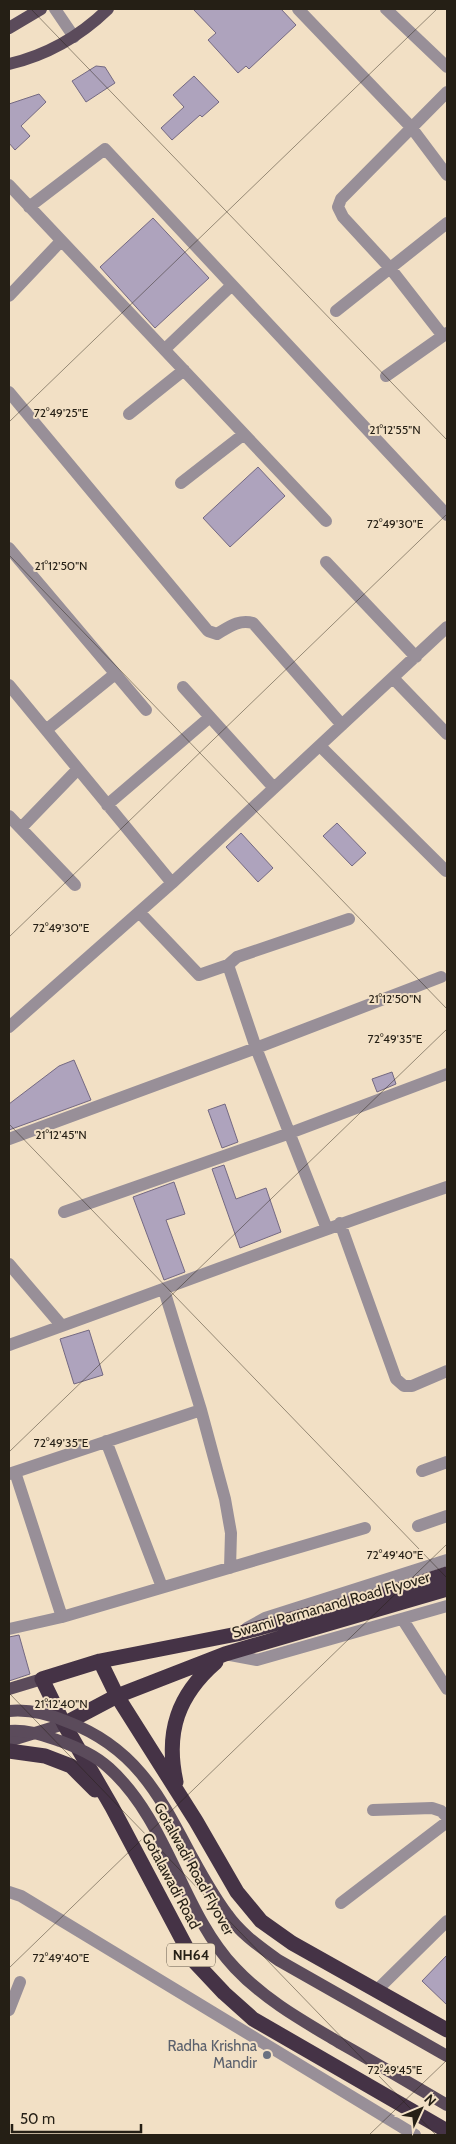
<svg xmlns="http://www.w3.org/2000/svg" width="456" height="2144" font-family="Cabin,sans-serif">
<rect width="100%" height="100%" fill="#f2e0c5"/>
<path fill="#aea3bd" stroke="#746982" d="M193 9H281L296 25 249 69 246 66 238 73 208 40 216 33Z
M96 66 105 67 115 83 86 102 72 81Z
M194 76 219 102 202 117 200 115 172 140 161 128 184 107 173 95Z
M39 94 46 102 21 126 30 136 15 150 9 143V104Z
M153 218 209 278 155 328 100 267Z
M258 467 285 496 230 547 203 518Z
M337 823 366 853 352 866 323 836Z
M241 833 273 868 258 882 226 847Z
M74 1060 91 1100 9 1130V1104L59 1066Z
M392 1072 396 1084 377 1092 372 1079Z
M225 1104 238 1142 222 1148 208 1110Z
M224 1165 236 1199 266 1188 281 1232 240 1248 212 1169Z
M174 1182 185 1214 166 1220 185 1272 164 1280 133 1197Z
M89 1330 103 1375 74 1384 60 1339Z
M19 1635 30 1674 9 1681V1637Z
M447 1955V2005L422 1981Z"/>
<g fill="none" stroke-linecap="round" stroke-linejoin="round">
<path stroke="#988f98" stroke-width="12" d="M55 9 74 37
M298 9 411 127 447 175
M386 9 447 67
M9 185 326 521
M29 207 105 149 447 515
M9 296 61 241
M336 311 447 223
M443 336 390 268 343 217 338 207 341 199 447 92
M165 349 232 285
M386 376 447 333
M9 392 208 631 217 634C229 627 239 619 253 623L342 725
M129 414 184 370
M181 483 244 434
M9 548 146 710
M326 562 416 657
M393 678 447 734
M9 685 172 883
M183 687 274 788
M46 730 115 674
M320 746 446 871
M107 805 210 717
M9 816 75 885
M21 828 78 769
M139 912 199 975 228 965
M9 1027 172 883 447 627
M9 1139 256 1048 441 977
M64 1212 290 1133 447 1074
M340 1223 396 1379 404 1386H412L447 1371
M327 1229 256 1048 228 965 237 957 349 919
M9 1264 62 1326
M164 1290 201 1410 225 1499 231 1533 230 1568
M9 1345C155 1293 300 1237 447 1187
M106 1441 162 1587
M422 1471 447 1462
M15 1472 62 1617
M9 1474 201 1410
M418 1526 447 1516
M403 1620 447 1689
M247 1628 265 1618 447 1560
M9 1629 62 1617 365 1528
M225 1654 257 1660 447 1606
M373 1810 432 1808 441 1811 447 1817
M9 1892 21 1896 415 2135
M341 1903 447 1822
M377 1990 447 1921
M9 2010 20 1982"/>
<path stroke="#5b4b5b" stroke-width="12" d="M9 28 41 9
M9 64C48 55 79 37 108 9
M9 1689 42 1679
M9 1741 64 1724"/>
<path stroke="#453346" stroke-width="15" d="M447 1574 398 1590 237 1634 100 1661 42 1679 64 1724 112 1807 193 1960 224 1993 253 2019 447 2131
M100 1661 117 1696 196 1821 237 1892 261 1921 292 1943 447 2030
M64 1724 117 1696 225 1654 447 1589
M9 1751 45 1756 71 1766 95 1790
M176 1782C165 1732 178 1695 216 1662"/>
<path stroke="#5b4b5b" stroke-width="12" d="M9 1711C29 1709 49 1714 68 1722 163 1758 173 1841 227 1914 240 1933 259 1946 278 1960L447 2056
M9 1731C26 1729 45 1736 60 1741 78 1748 95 1755 109 1768 169 1822 181 1911 235 1968 265 2000 303 2021 340 2043 376 2063 411 2084 447 2105"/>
</g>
<path fill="none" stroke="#251f15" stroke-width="1" stroke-opacity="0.45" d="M31 9 447 440M9 422 437 9M9 555 447 1009M9 937 447 514M9 1124 447 1578M9 1452 447 1029M9 1693 436 2135M9 1968 447 1544M369 2135 447 2060"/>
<circle fill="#6b7280" stroke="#f2e0c5" stroke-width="2" cx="267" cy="2055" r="5"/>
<g text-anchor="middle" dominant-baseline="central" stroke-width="4" stroke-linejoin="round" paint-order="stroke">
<rect fill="#f2e0c5" stroke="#62594a" stroke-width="1" x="167" y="1943.5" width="48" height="23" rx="4"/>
<g font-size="14" font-weight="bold" fill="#251f15">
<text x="191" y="1955">NH64</text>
</g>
<g font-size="15" fill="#251f15" stroke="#f2e0c5">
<text transform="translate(331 1605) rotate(-16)">Swami Parmanand Road Flyover</text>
<text transform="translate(194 1869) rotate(61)">Gotalwadi Road Flyover</text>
<text transform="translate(171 1881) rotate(62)">Gotalawadi Road</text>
</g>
<g font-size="15" fill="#5b616d" stroke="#f2e0c5" text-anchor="end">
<text x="257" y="2046">Radha Krishna<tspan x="257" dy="17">Mandir</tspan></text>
</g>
</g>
<g font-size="12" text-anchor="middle" fill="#251f15" stroke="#f2e0c5" stroke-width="4" stroke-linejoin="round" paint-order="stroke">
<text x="61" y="417">72°49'25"E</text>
<text x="395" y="434">21°12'55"N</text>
<text x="395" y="528">72°49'30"E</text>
<text x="61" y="570">21°12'50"N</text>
<text x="61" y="932">72°49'30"E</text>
<text x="395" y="1003">21°12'50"N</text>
<text x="395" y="1043">72°49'35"E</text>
<text x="61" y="1139">21°12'45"N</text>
<text x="61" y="1447">72°49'35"E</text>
<text x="395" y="1559">72°49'40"E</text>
<text x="61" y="1708">21°12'40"N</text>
<text x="61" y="1962">72°49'40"E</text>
<text x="395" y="2074">72°49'45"E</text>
</g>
<rect width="456" height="2144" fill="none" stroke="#251f15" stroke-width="20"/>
<g transform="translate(421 2109) rotate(46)" stroke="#f2e0c5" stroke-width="4" paint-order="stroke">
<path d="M0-4L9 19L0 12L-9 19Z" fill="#251f15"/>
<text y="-8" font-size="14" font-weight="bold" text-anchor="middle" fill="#251f15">N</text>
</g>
<path d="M12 2124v8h129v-8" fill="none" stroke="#251f15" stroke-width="2.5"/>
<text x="20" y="2124" font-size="15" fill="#251f15" stroke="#f2e0c5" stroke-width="4" paint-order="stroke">50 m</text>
</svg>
